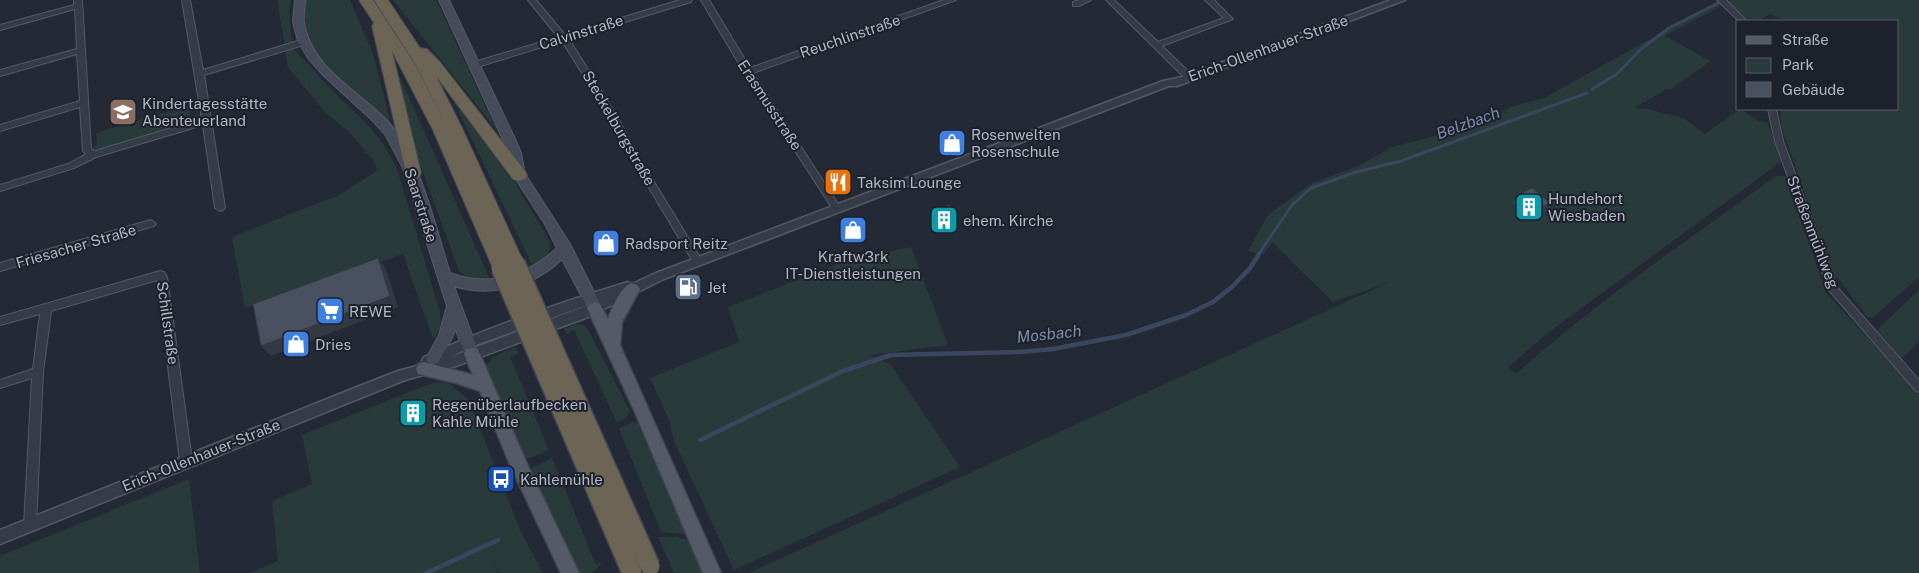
<svg xmlns="http://www.w3.org/2000/svg" width="1919" height="573" font-family="'Public Sans',sans-serif">
<rect width="100%" height="100%" fill="#232a36"/>
<path fill="#293a3b" d="M277 0H291L289 11 292 45 285 47Z
M305 0H350L373 54 391 123H389C355 92 294 53 305 0Z
M393 0H436L496 129Z
M1731 0H1919V277L1873 317H1868L1865 314 1838 278 1834 277 1782 128 1780 109H1898V21H1785L1770 14 1759 21H1750L1728 2Z
M1717 2 1721 6 1665 36 1711 61 1671 89H1667L1634 108 1648 109 1685 119 1705 134 1740 109 1759 121 1767 122 1782 161 1549 332 1508 367 1516 374C1597 301 1688 240 1776 176H1786L1826 293 1919 393V573H749L1390 282 1333 302 1272 242 1264 254 1248 251 1268 215 1312 183 1356 167 1392 147 1451 132 1474 122 1490 118 1514 106 1544 98Z
M293 48C308 64 323 81 339 97 366 123 380 133 397 169L440 312 441 327 433 339 403 254 245 308 232 237 339 195 377 171 374 161 350 133 324 111 288 67 285 50Z
M400 77 491 282 474 281 459 271 416 153 397 78Z
M454 102 512 178 549 240C553 253 544 259 532 265Z
M189 105 190 116 201 114 196 120 191 123 104 149 96 150 92 147 97 146 96 133Z
M911 247 948 345 870 355 891 365 960 467 734 570 674 441 669 420 650 378 739 342 728 307 846 261Z
M1919 290V341L1902 359 1878 331 1881 326Z
M575 324 583 325 587 328 630 411 626 418 617 423 574 330 566 334 564 329Z
M516 347 519 353 510 357 549 450 527 459 524 458 485 369V365L489 363 493 357Z
M439 382 449 383 468 399 521 532 543 573H499L490 552 498 573H250L278 561 272 501 312 484 302 435 427 385Z
M633 422 638 424 686 530 685 534 661 532 619 428Z
M552 458 596 565 604 561 592 573H578L531 472 532 468Z
M189 479 200 573H0V556Z
M658 537H677L688 540 703 573H674Z"/>
<g fill="none" stroke-linecap="round" stroke-linejoin="round">
<path stroke="#3a475e" stroke-width="3" d="M1592 89 1617 74 1641 49 1669 28 1724 0
M1258 255 1292 205 1311 188 1356 172 1401 161 1587 93"/>
<path stroke="#3a475e" stroke-width="4.5" d="M700 440 843 371 891 355 1020 352 1053 349 1126 335 1186 315 1213 302 1233 286 1250 268 1259 254
M426 573 498 540"/>
<defs>
<path id="minor" d="M74 0H82L91 149 95 151 202 119 182 0H190L203 70 301 40H307V44L204 75 225 208 223 210 220 211 215 208 203 125 96 157 74 168 0 191V185L68 164 86 154 83 151 80 107 0 131V125L80 101 77 54 0 76V70L77 49 75 9 0 30V25L74 5Z
M528 0H536L565 35 680 0H692L691 2 569 39 618 118 634 149 701 259 703 262 701 265H695L626 149 610 118 562 41 477 67H471V63L558 37Z
M701 0H709L750 68 944 0H956L753 73 840 207 842 209 840 211H834L744 72Z
M1080 0H1091L1079 6H1073V2Z
M1106 0H1114L1158 42 1224 18 1205 0H1214L1233 19 1162 46 1192 75 1193 77 1189 80 1186 79Z
M1717 0H1726L1747 21H1739Z
M1768 109H1776L1783 141 1837 287 1919 380V392L1915 390 1828 289 1775 141Z
M151 220 154 222 156 224 154 226 0 271V263Z
M160 271 164 272 167 277 192 461 190 465 186 466 182 465 180 461 157 280 51 311 43 372 36 525 34 529 30 530 26 529 24 525 32 378 0 388V380L33 369 40 314 0 325V317Z"/>
<path id="tertiary" d="M1391 0H1405L1177 86H1169L664 279 588 317 456 366 405 380 0 544V530L347 391 398 371 424 364 422 361 424 357C490 326 559 303 628 282L632 284 656 273 1163 81 1182 77ZM593 303 578 309 450 357 473 346Z"/>
<path id="secondary" d="M295 0H305C305 7 303 16 304 23 312 75 374 97 400 137 423 173 437 232 450 273 489 288 527 276 557 248L545 224 513 175 509 153 439 0H449L515 139 521 153 525 174 570 244 602 308 600 312 595 314 590 312 562 259C535 286 491 298 454 286L479 354 477 358 472 360 467 358 455 328 453 336 438 363 433 365 428 363 426 359 439 335 447 306 403 168 385 134 371 119 324 76 308 58 298 41 293 22Z"/>
<path id="primary" d="M632 283 637 285 640 289 622 322 620 345 721 573H703L634 410 587 308 590 304 595 302 600 304 608 319C612 308 620 287 632 283Z
M472 348 478 349 480 354 527 464 579 573H561L510 465 480 391 456 383 418 374 416 369 418 364 424 362 473 375 464 354 466 349Z"/>
<path id="motorway" d="M359 0H373L414 63 446 125 414 62 374 0H388L420 48 427 49 440 62 525 171 527 175 525 179 519 181 513 179 436 76 462 128 524 263 521 268 515 270 510 268 507 273 501 275 495 273 433 130 392 51 421 173 419 177 413 179 407 177 372 26 374 23Z"/>
</defs>
<use href="#minor" stroke="#545a65" stroke-width="2"/>
<use href="#tertiary" stroke="#545a65" stroke-width="3"/>
<use href="#secondary" stroke="#545a65" stroke-width="2"/>
<use href="#primary" stroke="#3f4550" stroke-width="3"/>
<use href="#motorway" stroke="#414752" stroke-width="2"/>
<use href="#minor" fill="#363c47" fill-rule="evenodd"/>
<use href="#tertiary" fill="#363c47" fill-rule="evenodd"/>
<use href="#secondary" fill="#454b59" fill-rule="evenodd"/>
<use href="#primary" fill="#545b67" fill-rule="evenodd"/>
<use href="#motorway" fill="#6c6454" fill-rule="evenodd"/>
<defs>
<path id="motorway-bridge" d="M515 263 650 566
M501 268 632 573"/>
</defs>
<use href="#motorway-bridge" stroke="#414752" stroke-width="22" stroke-linecap="butt"/>
<use href="#motorway-bridge" stroke="#6c6454" stroke-width="19"/>
</g>
<path fill="#3f4653" d="M1518 195 1550 203 1546 210 1531 218 1513 203Z
M931 211 956 222 937 229 931 219Z"/>
<path fill="#333943" d="M1550 203 1546 210 1531 218 1536 210Z
M956 214V222L937 229V221Z
M378 258 386 269 398 307 271 356 261 346Z
M418 399 423 406 426 418 414 423 409 416Z"/>
<path fill="#495160" stroke="#333943" d="M1532 188 1550 203 1536 210 1518 195Z
M950 205 956 214 937 221 931 211Z
M378 258 390 296 261 346 253 304Z
M418 399 421 411 409 416 405 400Z"/>
<defs>
<symbol id="school-square" viewBox="-11 -11 22 22"><rect x="-9" y="-9" width="18" height="18" rx="4" fill="#8d6e63" stroke="#1c212c"/><path d="M0-5L7-2L0 1L-7-2ZM-4 1L0 2.5L4 1V4Q0 6-4 4Z" fill="#fff"/></symbol>
<symbol id="shop-square" viewBox="-11 -11 22 22"><rect x="-9" y="-9" width="18" height="18" rx="4" fill="#3f7fe0" stroke="#1c212c"/><path d="M-5-2.5h2.3a2.7 3.5 0 0 1 5.4 0H5L5.5 6h-11ZM-1.5-2.5h3a1.5 2.3 0 0 0-3 0Z" fill="#fff"/></symbol>
<symbol id="restaurant-square" viewBox="-11 -11 22 22"><rect x="-9" y="-9" width="18" height="18" rx="4" fill="#e8710a" stroke="#1c212c"/><path d="M-5-6h1v4h1v-4h1v4h1v-4h1v5L-1.5 .5V6h-2V.5L-5-1ZM5-6V6H3V1.5H1.5Q1.5-4 5-6Z" fill="#fff"/></symbol>
<symbol id="building-square" viewBox="-11 -11 22 22"><rect x="-9" y="-9" width="18" height="18" rx="4" fill="#0f9aa8" stroke="#1c212c"/><path d="M-4-6H4V6H1V3H-1V6H-4ZM-2.5-4.3h1.7v1.8h-1.7ZM.8-4.3h1.7v1.8H.8ZM-2.5-1h1.7V.8h-1.7ZM.8-1h1.7V.8H.8Z" fill="#fff"/></symbol>
<symbol id="fuel-square" viewBox="-11 -11 22 22"><rect x="-9" y="-9" width="18" height="18" rx="4" fill="#5c6f8a" stroke="#1c212c"/><path d="M-5.5-6h7V0h2V4h1.3V-2.5L3-4.5l.8-.8L6-3V5H2.5V1h-1V6h-7ZM-4.2-4.7v3.2H.2V-4.7Z" fill="#fff"/></symbol>
<symbol id="supermarket-square" viewBox="-11 -11 22 22"><rect x="-9" y="-9" width="18" height="18" rx="4" fill="#3f7fe0" stroke="#1c212c"/><path d="M-6-5.5h2.5l.6 2H6L4.5 2H-2.5L-4.4-4H-6ZM-1.5 3.2a1.3 1.3 0 1 0 .1 0ZM3 3.2a1.3 1.3 0 1 0 .1 0Z" fill="#fff"/></symbol>
<symbol id="bus-square" viewBox="-11 -11 22 22"><rect x="-9" y="-9" width="18" height="18" rx="4" fill="#1a4fb4" stroke="#1c212c"/><path d="M-5-6H5V4H4V6H2V4H-2V6H-4V4H-5ZM-3.5-4V0h7V-4ZM-3.5 1.2v1.5H-2V1.2ZM2 1.2v1.5H3.5V1.2Z" fill="#fff"/></symbol>
</defs>
<g fill-rule="evenodd">
<use href="#school-square" x="107" y="96" width="32" height="32"/>
<use href="#shop-square" x="936" y="127" width="32" height="32"/>
<use href="#restaurant-square" x="822" y="166" width="32" height="32"/>
<use href="#building-square" x="1513" y="191" width="32" height="32"/>
<use href="#building-square" x="928" y="204" width="32" height="32"/>
<use href="#shop-square" x="837" y="214" width="32" height="32"/>
<use href="#shop-square" x="590" y="227" width="32" height="32"/>
<use href="#fuel-square" x="672" y="271" width="32" height="32"/>
<use href="#supermarket-square" x="314" y="295" width="32" height="32"/>
<use href="#shop-square" x="280" y="328" width="32" height="32"/>
<use href="#building-square" x="397" y="397" width="32" height="32"/>
<use href="#bus-square" x="485" y="463" width="32" height="32"/>
</g>
<g text-anchor="middle" dominant-baseline="central" stroke-width="4" stroke-linejoin="round" paint-order="stroke">
<g font-size="15" fill="#b1b7c3" stroke="#1c212c">
<text transform="translate(581 32) rotate(-17)">Calvinstraße</text>
<text transform="translate(850 36) rotate(-19)">Reuchlinstraße</text>
<text transform="translate(1268 48) rotate(-20)">Erich-Ollenhauer-Straße</text>
<text transform="translate(770 105) rotate(57)">Erasmusstraße</text>
<text transform="translate(619 128) rotate(60)">Steckelburgstraße</text>
<text transform="translate(421 205) rotate(72)">Saarstraße</text>
<text transform="translate(1813 232) rotate(69)">Straßenmühlweg</text>
<text transform="translate(76 246) rotate(-16)">Friesacher Straße</text>
<text transform="translate(168 323) rotate(82)">Schillstraße</text>
<text transform="translate(201 455) rotate(-22)">Erich-Ollenhauer-Straße</text>
</g>
<g font-size="15" fill="#b1b7c3" stroke="#1c212c" text-anchor="start">
<text x="142" y="103">Kindertagesstätte<tspan x="142" dy="17">Abenteuerland</tspan></text>
<text x="971" y="134">Rosenwelten<tspan x="971" dy="17">Rosenschule</tspan></text>
<text x="857" y="182">Taksim Lounge</text>
<text x="1548" y="198">Hundehort<tspan x="1548" dy="17">Wiesbaden</tspan></text>
<text x="963" y="220">ehem. Kirche</text>
<text x="625" y="243">Radsport Reitz</text>
<text x="853" y="256" text-anchor="middle">Kraftw3rk<tspan x="853" dy="17">IT-Dienstleistungen</tspan></text>
<text x="707" y="287">Jet</text>
<text x="349" y="311">REWE</text>
<text x="315" y="344">Dries</text>
<text x="432" y="404">Regenüberlaufbecken<tspan x="432" dy="17">Kahle Mühle</tspan></text>
<text x="520" y="479">Kahlemühle</text>
</g>
<g font-size="16" font-style="italic" fill="#7c8ca9" stroke="#1c212c">
<text transform="translate(1468 123) rotate(-20)">Belzbach</text>
<text transform="translate(1049 334) rotate(-6)">Mosbach</text>
</g>
</g>
<rect x="1736" y="20" width="162" height="90" fill="#1c212c" stroke="#585d68"/>
<rect x="1746" y="36" width="25" height="8" fill="#545b67" stroke="#585d68"/>
<text x="1782" y="45" font-size="15" fill="#b1b7c3">Straße</text>
<rect x="1746" y="58" width="25" height="15" fill="#293a3b" stroke="#585d68"/>
<text x="1782" y="70" font-size="15" fill="#b1b7c3">Park</text>
<rect x="1746" y="82" width="25" height="15" fill="#495160" stroke="#585d68"/>
<text x="1782" y="95" font-size="15" fill="#b1b7c3">Gebäude</text>
</svg>
